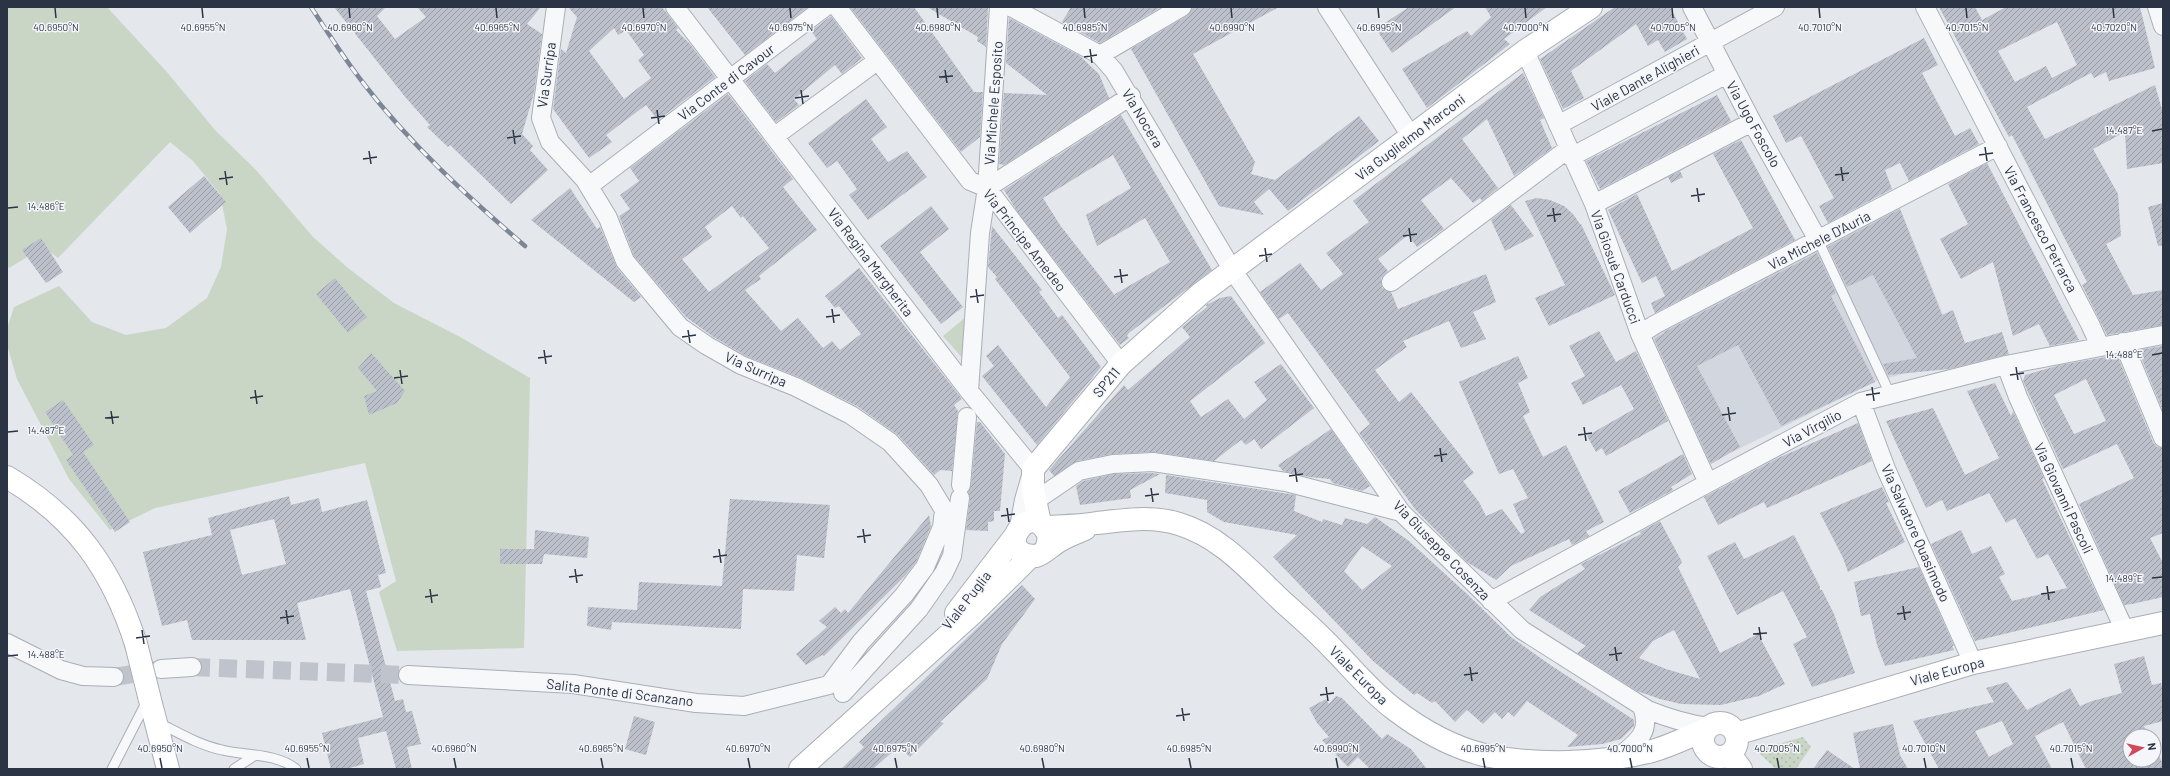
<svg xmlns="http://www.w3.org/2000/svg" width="2170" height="776" font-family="Barlow,sans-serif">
<defs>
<pattern id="grass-dots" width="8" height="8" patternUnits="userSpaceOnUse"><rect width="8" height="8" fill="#c9d6c5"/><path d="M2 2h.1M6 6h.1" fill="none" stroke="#adb8ab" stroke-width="1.8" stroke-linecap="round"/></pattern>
<pattern id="building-hatch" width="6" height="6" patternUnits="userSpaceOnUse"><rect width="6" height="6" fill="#bbc0ca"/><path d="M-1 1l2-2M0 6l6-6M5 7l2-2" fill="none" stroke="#989da6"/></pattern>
</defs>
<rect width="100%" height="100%" fill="#e4e7ec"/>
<path fill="#d2d6de" d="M1899 206 1961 359 1876 381 1708 464 1653 336Z"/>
<path fill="url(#grass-dots)" d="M1803 737 1811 747 1796 769H1776L1756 750Z"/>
<path fill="#c9d6c5" d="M7 7H107L166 71 215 130 256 170 313 237 348 268 394 303 462 338 530 378 524 648 397 651 379 592 396 581 365 463 155 508 110 530 69 479 17 379 7 345V329L14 307 59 286 92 322 126 335 166 328 207 298 221 267 227 229 220 194 193 161 170 142 58 258 44 247 9 268 7 265Z
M967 316 965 361 943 336Z"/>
<path fill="url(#building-hatch)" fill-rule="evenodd" d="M334 7H386L377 16 395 39 426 17 417 7H541L527 24 542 34 534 93 522 134 533 146 530 150 548 170 511 204 450 145 448 147 427 127 430 125 406 98Z
M568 7H662L678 28 676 30 690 44 715 77 658 120 646 105 606 135 612 142 589 158 553 109 561 49 566 53 577 17ZM614 28 618 35 626 30 644 55 638 60 651 78 624 99 589 51Z
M707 7H808L745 55Z
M850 7H914L974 92H983L980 137 961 152Z
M927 7H988L986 47 977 41 978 37Z
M1071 7H1161L1100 43 1062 22Z
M1192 7H1279L1193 54 1255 162 1251 174 1275 180 1359 116 1379 141 1288 211 1269 189 1254 202 1264 215 1219 206 1131 49 1187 16Z
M1409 7H1456L1392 53 1376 29Z
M1485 7H1547L1504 39 1510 44 1427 108 1402 69 1467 31 1471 36 1491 17Z
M1615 7H1670L1687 39 1665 52 1658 40 1648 46 1636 24 1571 71 1584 98 1563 109 1540 59Z
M1939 7H1975L1982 20 2006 7H2140L2155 68 2109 81 2106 72 2094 78 2091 73 2027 107 2045 139 2155 85 2163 113V163L2127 169 2125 132 2093 149 2118 194 2121 236 2106 244 2133 295 2163 290V325L2107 335 2082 285 2087 282 2012 135 2009 137ZM2057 22 2077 65 2052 78 2046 66 2015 82 1998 51Z
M831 16 862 58 842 74 835 65 794 99 799 105 776 122 745 81 767 64 775 73 817 39 811 31Z
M1009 18 1080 56 1099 74 1109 98 1004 165 999 164 1004 93 1047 95 1006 63Z
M1924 38 1938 65 1922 73 1955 136 1970 128 1979 144 1909 181 1900 163 1885 170 1892 189 1828 223 1819 206 1834 198 1801 136 1786 143 1773 116Z
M1523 73 1544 118 1540 120 1552 148 1514 176 1487 119 1462 139 1498 188 1482 201 1480 198 1473 203 1451 178 1421 200 1444 229 1417 247 1408 235 1378 259 1388 271 1381 278 1382 288 1391 292 1398 309 1486 274 1496 302 1473 312 1486 339 1461 348 1449 321 1403 341 1407 347 1375 370 1399 402 1411 392 1474 473 1463 481 1479 502 1486 516 1502 509 1521 534 1525 532 1513 504 1528 498 1513 469 1499 474 1459 382 1518 356 1528 378 1518 383 1530 412 1523 416 1543 457 1566 445 1604 522 1586 531 1589 536 1572 545 1569 539 1511 566 1496 580 1467 562 1415 509 1359 433 1370 424 1288 313 1279 319 1260 292 1300 263 1321 290 1343 274 1326 253 1369 222 1353 201Z
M728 94 793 179 783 187 817 230 759 276 761 279 745 290 781 331 798 318 823 348 832 341 840 350 861 334 839 306 835 308 825 296 859 268 962 399 954 405 958 411 952 471 940 470 934 475 898 435 857 406 801 378 746 356 712 336 686 317 634 256 619 216 630 209 620 195 639 181 630 168ZM732 206 741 218 743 216 769 248 709 292 682 259 712 237 705 227Z
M1717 95 1731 121 1600 189 1586 161Z
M866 99 887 127 871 139 888 162 907 151 927 177 868 220 849 195 857 189 837 161 827 168 808 143Z
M1121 115 1212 270 1129 333 1127 336 1129 338 1120 345 1017 211 1004 190ZM1113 155 1131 188 1086 215 1097 246 1145 218 1170 262 1115 294 1117 298 1060 225 1043 198Z
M1741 140 1795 240 1655 313 1651 303 1665 296 1656 276 1642 283 1608 210 1637 194 1672 271 1753 228 1713 154Z
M1987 163 2079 340 2050 346 2039 324 2013 336 1993 262 1961 279 1940 239 1968 224 1948 184Z
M1680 171 1683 177 1671 183 1668 177Z
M204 176 226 202 190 233 168 207Z
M570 188 597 229 600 227 617 268 641 297 634 302 531 220Z
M1537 198 1550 200 1564 206 1573 214 1580 224H1581L1615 295 1549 326 1535 298 1565 285 1525 201Z
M2163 203V245L2158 246 2148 207Z
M1511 205 1534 236 1505 251 1491 220Z
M931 206 949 229 920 252 963 307 941 324 880 246Z
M1900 209 1942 315 1953 310 1965 343 2002 332 2009 354 1949 369 1888 375 1883 364 1917 358 1873 275 1847 287 1828 247Z
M992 226 1042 290 1039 292 1058 318 1062 315 1101 367 1037 445 982 376 994 366 986 356 998 345 1046 407 1070 377 995 279 997 277 988 267Z
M41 238 63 272 46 283 22 250Z
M1817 253 1836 293 1831 296 1875 382 1781 426 1738 345 1697 366 1740 447 1711 464 1654 339 1665 333 1664 332Z
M335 278 367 317 348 333 316 294Z
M1231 296 1265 343 1190 401 1201 417 1228 399 1244 419 1267 400 1254 382 1281 364 1314 408 1261 449 1254 439 1246 445 1241 440 1214 461 1154 452 1112 454 1077 461 1054 476 1049 470 1124 385 1128 390 1190 337 1182 327 1207 307 1206 305 1220 298Z
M1599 331 1616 362 1636 351 1668 421 1606 456 1602 448 1596 452 1587 436 1634 409 1621 385 1583 405 1571 383 1585 376 1569 346Z
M2163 346V411L2138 350Z
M371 353 405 391 397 403 369 415 364 396 377 391 358 368Z
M2117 355 2153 442 2157 447 2163 448V533L2150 538 2163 563V597L2132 604 2124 605 2079 504 2134 478 2117 444 2063 469 2023 381 2025 375 2060 365ZM2086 379 2106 421 2074 434 2054 395Z
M1995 383 2011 416 2013 411 2044 478 2042 479 2104 610 1975 641 1931 544 1961 530 1972 554 1991 546 2005 574 1999 577 2012 601 2067 588 2048 554 2037 559 2015 518 2006 523 1989 493 1947 511 1942 500 1926 508 1886 421 1933 408 1965 475 1999 458 1967 391Z
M63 400 94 445 83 452 130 522 115 532 66 460 73 455 45 412Z
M977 422H980L1005 454 1000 511H994V521L988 522V531L966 530 970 499 968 492 971 486Z
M1858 423 1872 461 1767 508 1764 502 1718 525 1704 497 1778 458Z
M1331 429 1370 486 1362 491 1333 483 1330 479 1309 477 1283 471 1278 465Z
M1683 454 1692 474 1671 487 1673 490 1630 513 1618 491Z
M1152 473 1160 474 1130 490 1131 498 1080 505 1076 486 1083 481 1114 474Z
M1166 475 1296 495 1294 511 1322 522 1323 519 1342 525 1345 518 1367 524 1375 517 1409 541 1466 593 1511 637 1549 664 1634 720V726L1621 739 1602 744 1567 747 1578 735 1527 701 1514 717 1508 712 1502 719 1495 712 1483 724 1467 710 1455 722 1435 701 1432 703 1417 693 1414 695 1373 661 1273 557 1297 535 1224 522 1207 512V500L1165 493ZM1362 546 1392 566 1362 590 1344 571Z
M1882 487 1889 502 1886 503 1905 542 1848 572 1843 558 1820 513Z
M289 496 291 505 319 498 322 512 367 500 386 573 378 575 381 587 366 591 395 701 403 699 406 712 412 711 421 744 407 747 412 769H396L386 731 358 738 364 764 346 769H331L322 733 383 717 350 589 297 603 306 640H192L187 620 162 626 143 552 212 535 208 518ZM274 519 286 564 242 575 230 530Z
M730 499 830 505 824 558 797 555 794 591 743 589 741 629 612 622 611 630 587 626 588 607 637 610 639 582 722 586Z
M929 515 931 526 916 562 905 576 824 656 822 655 806 665 796 654 827 627 819 621 835 607 841 613 845 609 848 613Z
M1660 521 1682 562 1678 567 1720 653 1758 634 1785 684 1759 696 1721 705 1681 704 1660 699 1637 691 1577 653 1586 646 1529 610 1540 597 1585 569 1581 564 1641 534 1640 532ZM1674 630 1700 679 1666 669 1639 658 1653 641Z
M535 530 589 537 587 558 544 554 542 564H500V549H534Z
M1794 535 1820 587V590H1822L1834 614 1855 673 1812 687 1793 644 1807 637 1783 591 1737 615 1707 556 1735 542 1744 559Z
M1919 567 1954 646H1952L1954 650 1885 666 1877 645 1870 614 1861 616 1854 582Z
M1022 585 1035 599 1002 644 987 679 940 722 944 723 910 757 899 746 873 769H841L864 747 859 742Z
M2144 656 2152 685 2161 683 2163 691V721L2144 726 2149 736H2130V760H2154V746L2163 764V769H2086L2063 722 2035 736 2052 769H1939L1913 721 1994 702 1986 688 2007 682 2027 710 2070 688 2080 706 2092 701 2122 693 2114 664ZM2002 721 2013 744 1989 757 1975 731Z
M1336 696 1342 698 1382 739 1387 734 1411 749 1427 769H1370L1358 757 1348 767 1322 740 1329 737 1317 723 1309 708 1326 699 1329 704Z
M634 716 655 722 646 755 625 749Z
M1893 724 1900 755 1908 769H1860L1853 733Z
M1827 750 1855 769H1813Z"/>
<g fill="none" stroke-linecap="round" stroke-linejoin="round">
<path stroke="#bfc3cb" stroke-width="18" stroke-dasharray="18 9" stroke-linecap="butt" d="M192 667 408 675
M114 677 156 670"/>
<defs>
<path id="lane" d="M1818 240 1890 394
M159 723C179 733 199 745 222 750 246 756 276 753 296 769
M112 769 147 701
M234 769 254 756"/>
<path id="street" d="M556 7 541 118 550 142 585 180 608 218 625 261 680 327 706 345 741 365 796 387 851 415 890 442 929 485 944 510 942 527 925 567 904 595 861 642 829 685
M675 7 969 391 1033 469 1024 500 1019 527
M837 7 970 181 987 188 1121 364
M1011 7 1100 55 1114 71 1233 271 1401 512 1522 630 1648 710C1668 718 1687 724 1709 727
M1327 7 1411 136
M1692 7 1752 122 1818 240
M1925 7 2090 324 2100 346
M2157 7 2163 26
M1525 51 1594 204 1640 334 1708 483
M1100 55 1182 7
M1558 125 1775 7
M775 136 877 61
M1571 157 1727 74
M589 186 825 7
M987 188 1131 96
M1594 204 1752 122
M1391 282 1568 149
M1640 334 1656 324 1998 146
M2123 342 2163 438
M2006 365 2018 397 2125 631
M969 391 980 233 987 188 999 7
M1861 402 1886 469 1973 663
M961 485 967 417
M1035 501 1079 471 1113 464 1153 462 1286 482 1401 512
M1491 601 1708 483 1861 402 2006 365 2163 335
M7 643 61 670 83 676 114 677
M161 669 192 667
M408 675 573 684 696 703 744 706 829 685
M843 693 919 609 944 573 952 556 960 498
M1619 757C1637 742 1652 732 1642 707"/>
<path id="secondary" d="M7 477C75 517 112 569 136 644
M1040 523 1033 490V469L1121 364 1200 294 1525 51 1591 7
M1044 527C1062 526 1079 526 1097 523 1125 520 1151 515 1179 524 1222 537 1251 572 1283 602 1300 617 1317 632 1332 648 1353 669 1371 692 1394 709 1420 729 1452 747 1484 755 1536 766 1601 764 1652 751 1670 746 1688 737 1705 730
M1046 549C1049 542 1050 535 1045 529 1028 504 998 547 1027 555 1030 556 1033 556 1036 556 1044 554 1052 545 1059 541 1067 536 1076 533 1085 529
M956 613 1015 536
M149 696 168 769
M1703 740a17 17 0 1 1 34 0a17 17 0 1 1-34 0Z
M1736 734 1973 663 2163 623
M1730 754 1741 769
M800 769 973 613 1031 556"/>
</defs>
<use href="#lane" stroke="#a9aeb7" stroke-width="11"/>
<use href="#street" stroke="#a9aeb7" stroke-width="20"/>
<use href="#secondary" stroke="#a9aeb7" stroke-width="24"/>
<use href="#lane" stroke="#f7f8fa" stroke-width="9"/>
<use href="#street" stroke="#f7f8fa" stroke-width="18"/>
<use href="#secondary" stroke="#fff" stroke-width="22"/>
<defs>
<path id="rail" d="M311 7C328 33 345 60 364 84 410 144 468 197 525 246"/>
</defs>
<use href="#rail" stroke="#7d8696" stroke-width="4.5"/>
<use href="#rail" stroke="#f4f6f9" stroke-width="3" stroke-dasharray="9" stroke-linecap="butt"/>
<defs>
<path id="secondary-bridge" d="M136 644 149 696"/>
</defs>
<use href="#secondary-bridge" stroke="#a9aeb7" stroke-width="24" stroke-linecap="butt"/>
<use href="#secondary-bridge" stroke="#fff" stroke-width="22"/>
</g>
<path fill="none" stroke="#2b3445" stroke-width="1.5" d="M55 8 56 18M202 8 203 18M349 8 350 18M496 8 497 18M643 8 644 18M790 8 791 18M937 8 938 18M1084 8 1085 18M1231 8 1232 18M1378 8 1379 18M1525 8 1526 18M1672 8 1673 18M1819 8 1820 18M1966 8 1967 18M2113 8 2114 18M1090 49 1092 63M1084 57 1097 55M945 70 947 83M939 77 953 76M801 90 803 104M795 98 809 96M657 110 659 124M651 118 665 116M513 130 515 144M2152 131 2162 129M507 138 521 136M1985 147 1987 161M369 151 371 164M1979 155 1993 153M363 159 377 157M1841 167 1843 181M225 171 227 185M1835 175 1849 173M219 179 233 177M1697 188 1699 202M1691 196 1705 194M8 208 18 207M1553 208 1555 222M1547 216 1561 214M1409 228 1411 242M1403 236 1417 234M1265 248 1267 262M1259 256 1272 254M1120 269 1122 283M1114 277 1128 275M976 289 978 303M970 297 984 295M832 309 834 323M826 317 840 315M688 330 690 343M682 337 696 335M544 350 546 364M2152 355 2162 353M538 358 552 356M2016 367 2018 380M400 370 402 384M2010 375 2024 373M394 378 408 376M1872 387 1874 401M255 390 257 404M1866 395 1880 393M250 398 263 396M1728 407 1730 421M111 411 113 424M1722 415 1736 413M105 418 119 417M1584 427 1586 441M8 432 18 431M1578 435 1592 433M1440 448 1442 462M1434 456 1447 454M1295 468 1297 482M1289 476 1303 474M1151 488 1153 502M1145 496 1159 494M1007 508 1009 522M1001 516 1015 514M863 529 865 543M857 537 871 535M719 549 721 563M713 557 727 555M575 569 577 583M569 577 583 575M2152 578 2162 577M2047 586 2049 600M430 589 432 603M2041 594 2055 592M425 597 438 595M1903 606 1905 620M286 610 288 624M1897 614 1911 612M280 618 294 616M1759 627 1761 640M142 630 144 644M1753 634 1767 633M136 638 150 636M1615 647 1617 661M1609 655 1622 653M8 656 18 655M1470 667 1472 681M1464 675 1478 673M1326 687 1328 701M1320 695 1334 693M1182 708 1184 721M1176 716 1190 714M160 758 162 768M307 758 309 768M454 758 456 768M601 758 603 768M748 758 750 768M895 758 897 768M1042 758 1044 768M1189 758 1191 768M1336 758 1338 768M1483 758 1485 768M1630 758 1632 768M1777 758 1779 768M1924 758 1926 768M2071 758 2073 768"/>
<g text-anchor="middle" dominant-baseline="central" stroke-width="3" stroke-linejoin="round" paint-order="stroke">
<g font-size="14" fill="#2b3445" stroke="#f4f6f9">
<text transform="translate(546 75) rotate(-82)">Via Surripa</text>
<text transform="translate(1645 78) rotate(-29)">Viale Dante Alighieri</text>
<text transform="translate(726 82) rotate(-37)">Via Conte di Cavour</text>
<text transform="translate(993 103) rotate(-86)">Via Michele Esposito</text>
<text transform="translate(1143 118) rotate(59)">Via Nocera</text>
<text transform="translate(1754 124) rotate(61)">Via Ugo Foscolo</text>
<text transform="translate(1410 137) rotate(-37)">Via Guglielmo Marconi</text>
<text transform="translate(2041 229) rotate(62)">Via Francesco Petrarca</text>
<text transform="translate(1025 240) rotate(52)">Via Principe Amedeo</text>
<text transform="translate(1819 240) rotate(-27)">Via Michele D'Auria</text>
<text transform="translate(871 262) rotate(53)">Via Regina Margherita</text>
<text transform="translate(1616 267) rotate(70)">Via Giosuè Carducci</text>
<text transform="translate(756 369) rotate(24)">Via Surripa</text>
<text transform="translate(1106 382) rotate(-50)">SP211</text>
<text transform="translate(1812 428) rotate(-28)">Via Virgilio</text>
<text transform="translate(2064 498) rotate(65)">Via Giovanni Pascoli</text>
<text transform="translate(1916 533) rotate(66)">Via Salvatore Quasimodo</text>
<text transform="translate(1442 550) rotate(46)">Via Giuseppe Cosenza</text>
<text transform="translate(966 600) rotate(-52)">Viale Puglia</text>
<text transform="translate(1947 671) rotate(-15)">Viale Europa</text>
<text transform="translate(1359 675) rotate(45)">Viale Europa</text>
<text transform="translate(620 692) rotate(7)">Salita Ponte di Scanzano</text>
</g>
</g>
<g font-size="10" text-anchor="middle" fill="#2b3445" stroke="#f4f6f9" stroke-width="3" stroke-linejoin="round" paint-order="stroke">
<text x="56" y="31">40.6950°N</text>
<text x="203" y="31">40.6955°N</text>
<text x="350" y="31">40.6960°N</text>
<text x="497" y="31">40.6965°N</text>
<text x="644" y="31">40.6970°N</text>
<text x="791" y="31">40.6975°N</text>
<text x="938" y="31">40.6980°N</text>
<text x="1085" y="31">40.6985°N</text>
<text x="1232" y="31">40.6990°N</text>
<text x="1379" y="31">40.6995°N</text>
<text x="1526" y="31">40.7000°N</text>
<text x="1673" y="31">40.7005°N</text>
<text x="1820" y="31">40.7010°N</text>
<text x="1967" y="31">40.7015°N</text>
<text x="2114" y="31">40.7020°N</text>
<text x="2124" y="134">14.487°E</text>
<text x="46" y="210">14.486°E</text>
<text x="2124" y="358">14.488°E</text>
<text x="46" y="434">14.487°E</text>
<text x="2124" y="582">14.489°E</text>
<text x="46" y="658">14.488°E</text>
<text x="160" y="752">40.6950°N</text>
<text x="307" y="752">40.6955°N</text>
<text x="454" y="752">40.6960°N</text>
<text x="601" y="752">40.6965°N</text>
<text x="748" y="752">40.6970°N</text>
<text x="895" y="752">40.6975°N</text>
<text x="1042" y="752">40.6980°N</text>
<text x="1189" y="752">40.6985°N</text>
<text x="1336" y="752">40.6990°N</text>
<text x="1483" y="752">40.6995°N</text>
<text x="1630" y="752">40.7000°N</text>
<text x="1777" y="752">40.7005°N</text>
<text x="1924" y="752">40.7010°N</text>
<text x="2071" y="752">40.7015°N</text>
</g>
<rect width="2170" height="776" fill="none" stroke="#2b3445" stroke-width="16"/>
<g transform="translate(2142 748) rotate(82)"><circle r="19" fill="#f4f6f9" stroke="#a4a8b1"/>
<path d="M0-3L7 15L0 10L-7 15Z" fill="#d1495b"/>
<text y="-6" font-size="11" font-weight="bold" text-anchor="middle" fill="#2b3445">N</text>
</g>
</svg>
